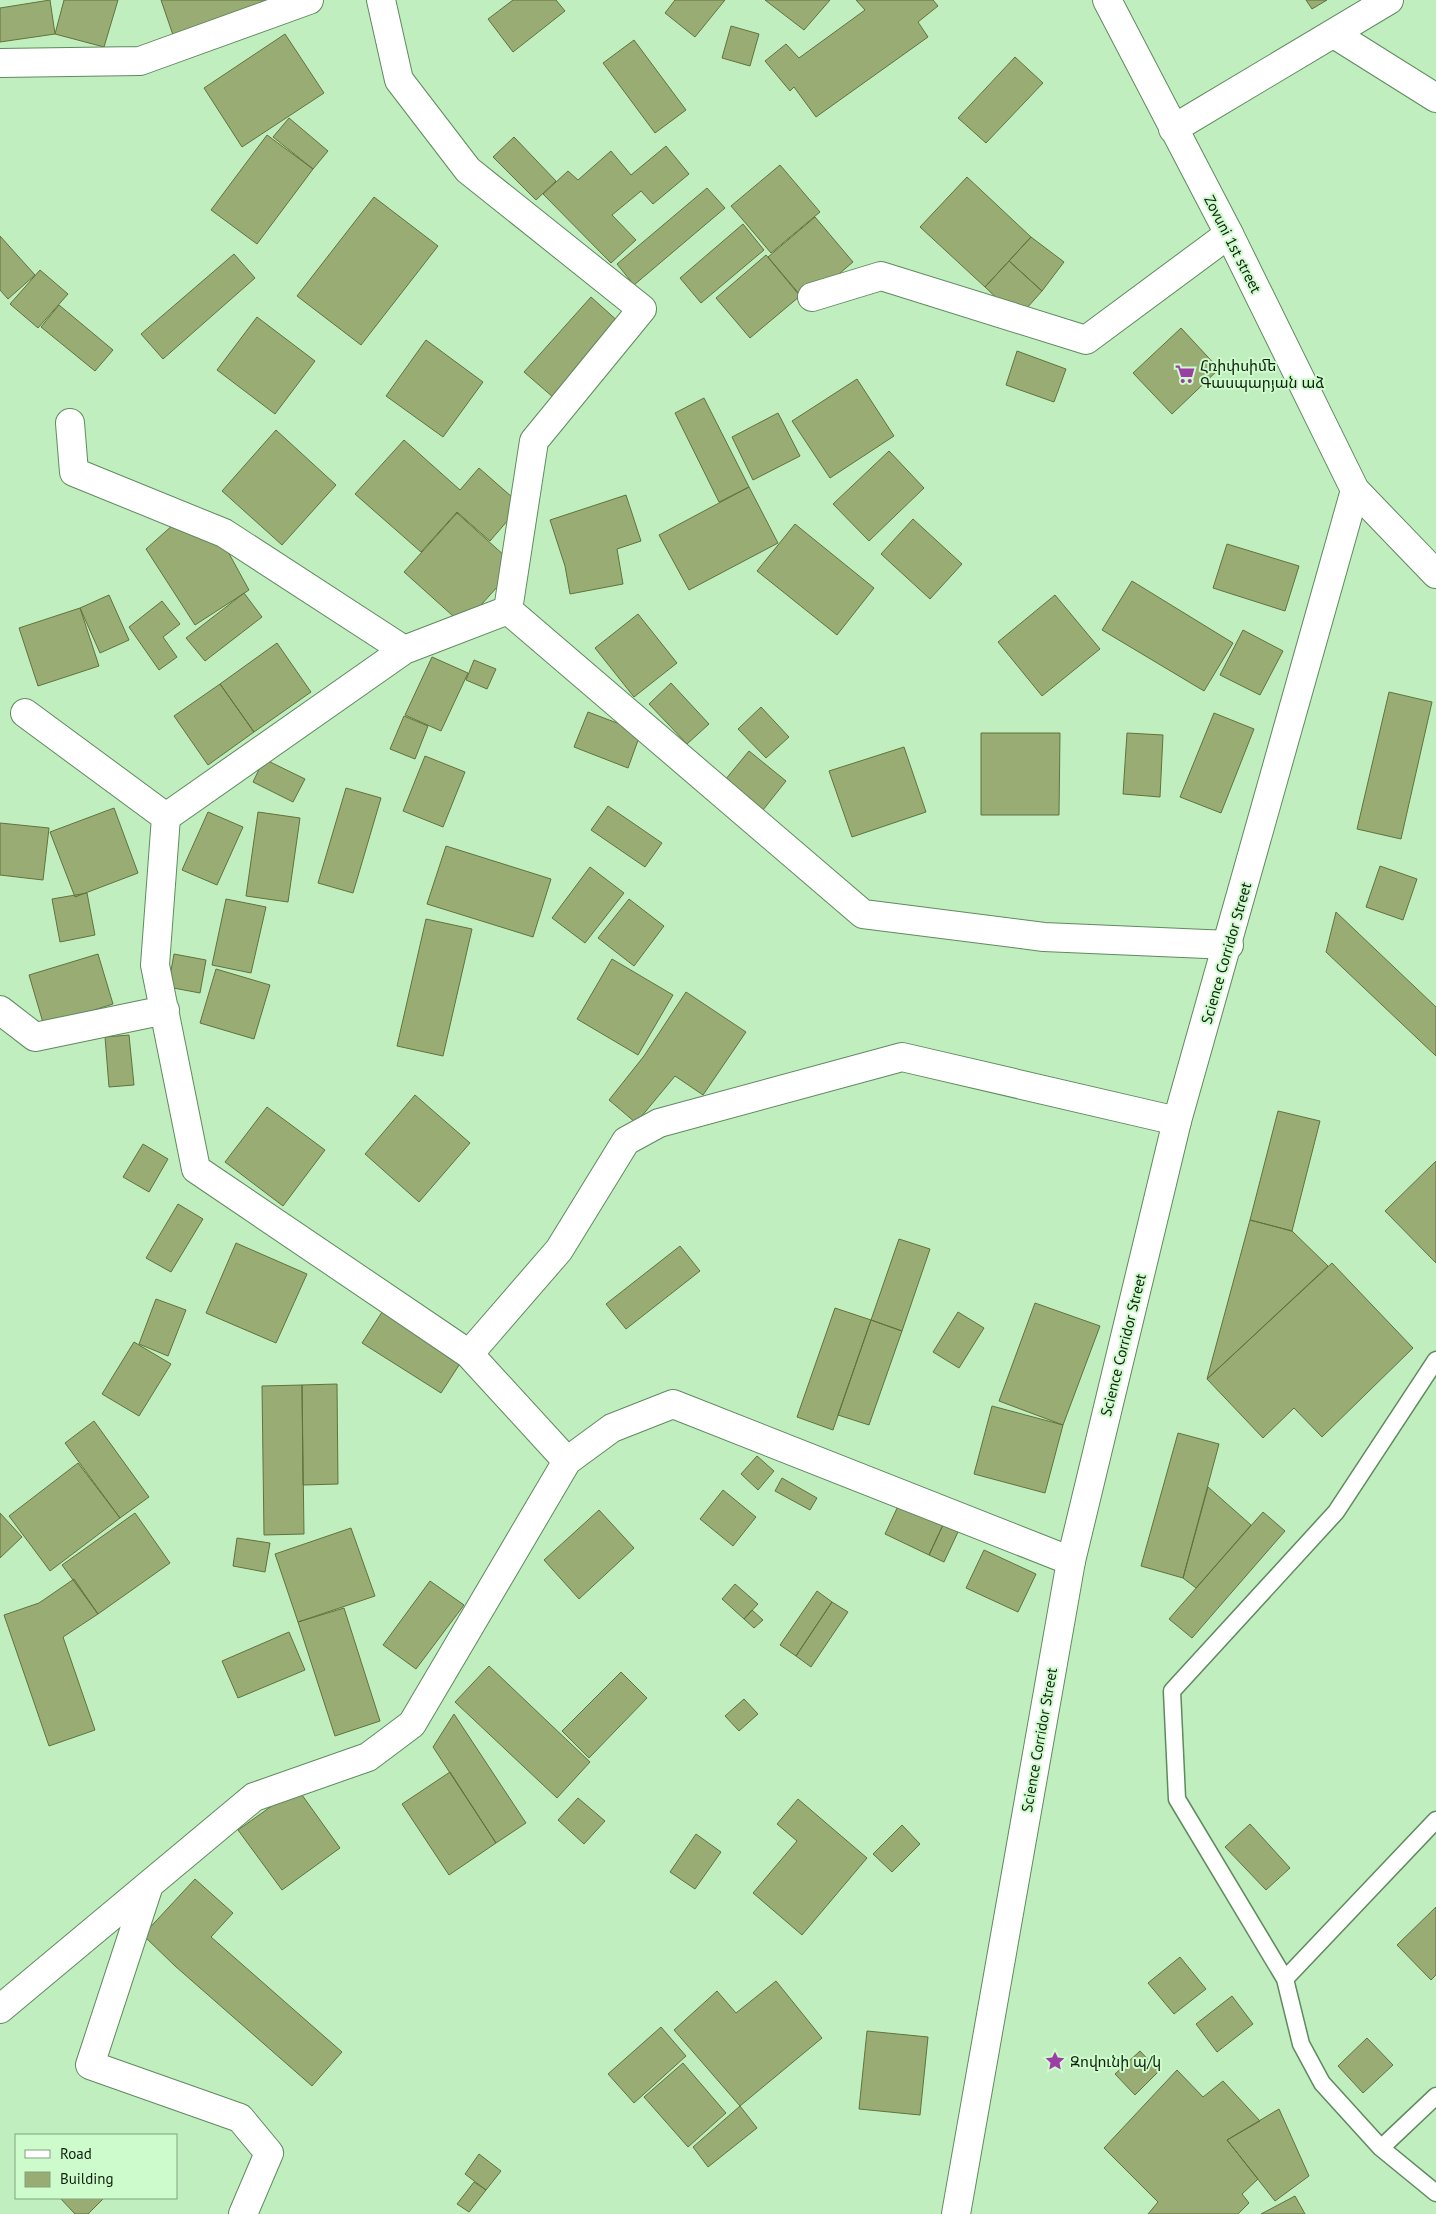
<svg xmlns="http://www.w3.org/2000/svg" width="1436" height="2214" font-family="'PT Sans','Noto Sans Armenian',sans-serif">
<rect width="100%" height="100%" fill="#c0eebe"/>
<path fill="#99ac74" stroke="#61733d" d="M50 0 55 34 0 42V8Z
M64 0H118L104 47 55 34Z
M161 0H272L173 35Z
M513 0H556L565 11 513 52 488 19Z
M675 0H725L695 37 665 13Z
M765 0H830L804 30Z
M856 0H933L938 6 918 22 928 37 816 117 794 87 790 91 765 61 786 44 799 58 865 10Z
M1306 0H1327L1312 9Z
M731 26 759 34 750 66 722 58Z
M285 34 324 93 242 147 204 88Z
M634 40 686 110 655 133 603 63Z
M1015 57 1043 83 986 143 958 118Z
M289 118 328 151 313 169 273 137Z
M267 135 313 169 257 244 211 210Z
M514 137 556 181 536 200 493 157Z
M666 146 689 174 653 204 641 191 612 215 636 240 611 263 543 194 568 171 578 180 611 151 631 175Z
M780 165 820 212 771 253 731 206Z
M967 177 1031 237 985 287 920 227Z
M707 188 725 208 634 285 617 264Z
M374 197 438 246 361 345 297 296Z
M815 217 853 262 806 302 768 257Z
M743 224 764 250 701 303 680 278Z
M0 236 35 275 8 299 0 290Z
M1031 237 1064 262 1042 291 1009 261Z
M234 254 255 278 163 359 141 334Z
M766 255 800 296 750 338 716 298Z
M1009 261 1042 291 1018 318 985 287Z
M40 270 68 294 38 328 10 304Z
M591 297 621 324 554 398 524 372Z
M59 305 113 350 95 371 41 327Z
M257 317 315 361 275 414 217 370Z
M1181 328 1219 369 1172 414 1133 373Z
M426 340 483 382 443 437 386 396Z
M1017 351 1066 369 1054 402 1006 385Z
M857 379 894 436 830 478 792 421Z
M704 398 749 487 719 502 675 413Z
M778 413 800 456 753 480 732 437Z
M276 430 336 485 282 545 222 491Z
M404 440 460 490 479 468 521 505 490 541 457 512 421 552 355 494Z
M889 451 924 488 869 541 833 504Z
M749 487 778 543 689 590 659 535Z
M626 495 641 541 617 549 623 584 570 594 565 566 550 520Z
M457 513 516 566 463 625 404 572Z
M913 519 962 564 930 599 881 554Z
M174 524 221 539 249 590 195 625 146 549Z
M795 524 874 588 837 635 757 571Z
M1227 544 1299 566 1285 611 1213 588Z
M1132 581 1233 643 1204 691 1102 630Z
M244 593 262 617 205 661 186 638Z
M109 595 129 640 100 653 80 608Z
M1055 595 1100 649 1042 696 998 642Z
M162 601 180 624 163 637 177 657 159 670 129 627Z
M80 608 99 666 38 686 19 628Z
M638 614 677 663 634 697 595 648Z
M1243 630 1283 651 1260 695 1220 675Z
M277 643 311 692 254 732 220 684Z
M432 657 468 673 441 731 405 715Z
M474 660 496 669 487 689 466 680Z
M671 683 709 724 687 744 649 704Z
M220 684 254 732 208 765 174 716Z
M1389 692 1432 702 1401 839 1357 829Z
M761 707 789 737 766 758 738 729Z
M588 712 641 732 628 768 574 747Z
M1214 713 1254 729 1221 813 1180 797Z
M404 716 428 726 415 759 390 749Z
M981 733H1060L1059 815H981Z
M1127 733 1163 735 1160 797 1123 794Z
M904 747 926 812 852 837 829 771Z
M749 751 786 781 763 810 725 780Z
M425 756 465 772 443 827 403 811Z
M264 759 305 779 293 802 253 782Z
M346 788 381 798 353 893 318 883Z
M608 806 662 843 645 867 591 830Z
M114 808 138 873 75 897 50 832Z
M208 812 243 827 217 885 182 870Z
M258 812 300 818 288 902 246 896Z
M0 823 49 828 43 880 0 875Z
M446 846 551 879 533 937 427 904Z
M1380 866 1417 879 1403 920 1366 907Z
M590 867 624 893 585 943 552 918Z
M87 893 95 935 60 942 52 899Z
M226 899 266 907 251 973 212 965Z
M629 899 664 926 634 966 598 938Z
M1336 912 1436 1007V1056L1326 952Z
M426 919 472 929 443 1056 397 1046Z
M98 954 113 1004 44 1026 29 975Z
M174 954 206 960 200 993 168 987Z
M612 959 673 995 638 1055 577 1019Z
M216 969 270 985 254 1039 200 1023Z
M686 992 746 1032 703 1095 675 1076 636 1123 609 1100 644 1056Z
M129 1035 134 1085 109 1087 105 1037Z
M415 1095 470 1143 419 1202 365 1154Z
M267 1107 325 1150 283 1206 225 1162Z
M1278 1111 1320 1121 1292 1231 1250 1220Z
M143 1144 168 1159 149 1192 123 1177Z
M1436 1161V1263L1385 1211Z
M178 1204 203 1219 171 1272 146 1258Z
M1250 1220 1292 1231 1328 1266 1207 1379Z
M899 1239 930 1249 902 1331 871 1320Z
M236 1243 307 1274 276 1343 206 1313Z
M680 1246 700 1271 626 1329 606 1304Z
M1332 1263 1413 1348 1322 1437 1294 1408 1263 1438 1207 1379Z
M156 1299 186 1310 168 1356 139 1344Z
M1035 1303 1100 1326 1063 1425 999 1401Z
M835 1308 871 1320 833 1430 797 1417Z
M384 1309 463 1359 441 1393 362 1343Z
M958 1312 984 1328 959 1368 933 1352Z
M871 1320 902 1331 869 1425 838 1415Z
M134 1342 171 1364 139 1416 102 1394Z
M337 1384 338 1484 303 1485 302 1385Z
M302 1385 304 1534 264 1535 262 1386Z
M992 1406 1063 1425 1045 1493 974 1474Z
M94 1421 149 1497 120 1518 65 1443Z
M1178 1433 1219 1444 1183 1578 1141 1566Z
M757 1456 774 1471 758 1490 741 1474Z
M78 1463 120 1518 50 1571 9 1516Z
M782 1478 817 1498 810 1510 775 1491Z
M1208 1487 1251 1525 1196 1588 1183 1578Z
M723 1490 756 1517 733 1546 700 1519Z
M899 1504 943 1525 929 1555 885 1534Z
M599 1510 634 1548 579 1599 544 1560Z
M1263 1512 1285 1531 1192 1638 1169 1619Z
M0 1513 22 1537 0 1558Z
M135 1513 170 1563 98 1614 62 1565Z
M943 1525 958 1532 944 1562 929 1555Z
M351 1528 375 1596 298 1622 275 1554Z
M237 1538 270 1543 265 1572 233 1566Z
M984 1550 1036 1574 1018 1612 966 1588Z
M74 1579 98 1614 63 1637 95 1730 49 1746 4 1615 39 1603Z
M430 1581 464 1605 416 1669 383 1645Z
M735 1584 758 1604 744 1619 722 1599Z
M817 1591 832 1602 796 1656 780 1645Z
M832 1602 848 1612 811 1667 796 1656Z
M344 1608 380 1721 335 1736 298 1622Z
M752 1610 763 1620 754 1628 744 1619Z
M289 1632 305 1670 238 1698 222 1661Z
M489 1666 590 1762 557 1798 455 1702Z
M621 1672 647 1698 589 1758 562 1731Z
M744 1699 758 1714 739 1731 725 1716Z
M454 1714 526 1823 496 1843 433 1747Z
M450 1772 496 1843 449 1875 402 1804Z
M297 1788 340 1848 282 1890 238 1830Z
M578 1798 605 1821 584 1844 558 1820Z
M798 1799 867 1858 802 1935 753 1893 797 1841 777 1824Z
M1250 1824 1290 1868 1266 1890 1225 1847Z
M902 1825 920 1844 892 1872 873 1854Z
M696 1834 721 1852 695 1889 670 1872Z
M195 1879 233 1913 211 1937 342 2052 312 2086 175 1966 143 1935Z
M1436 1907V1975L1431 1980 1397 1945Z
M1180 1957 1206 1989 1174 2014 1148 1983Z
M776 1981 822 2038 740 2106 674 2030 717 1991 736 2013Z
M1232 1996 1253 2024 1217 2052 1196 2024Z
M661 2027 686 2056 634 2103 608 2074Z
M867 2031 928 2037 920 2115 859 2109Z
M1367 2038 1393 2065 1363 2093 1338 2066Z
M1140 2051 1159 2071 1135 2095 1115 2074Z
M683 2063 726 2113 688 2147 644 2097Z
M1177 2070 1203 2097 1223 2081 1260 2121 1227 2140 1258 2179 1242 2194 1249 2203 1238 2214H1148L1158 2202 1104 2148Z
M740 2106 757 2128 708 2167 693 2147Z
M1279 2109 1309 2176 1275 2201 1227 2140Z
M479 2154 501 2171 486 2190 465 2174Z
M474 2182 486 2190 469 2212 457 2204Z
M1295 2196 1305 2214H1261Z
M60 2198H104L88 2214H75Z"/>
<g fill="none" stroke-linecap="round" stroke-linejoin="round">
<defs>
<path id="service" d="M1436 1360 1336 1512 1172 1691 1177 1799 1285 1979 1301 2044 1322 2083 1381 2148 1436 2193
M1285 1979 1436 1820
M1381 2148 1436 2096"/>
<path id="minor" d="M381 0 399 80 468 170 642 309 534 441 508 610
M1334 34 1436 98
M0 63 140 61 309 0
M1173 129 1389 0
M812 297 881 276 1086 340 1229 234
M70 423 74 472 224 533 404 650
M25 713 166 817 155 965 196 1169 469 1354 567 1461
M166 817 404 650 508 610 863 914 1044 937 1229 945
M0 1010 35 1037 165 1010
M469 1354 559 1250 626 1141 659 1123 902 1057 1177 1121
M149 1885 90 2065 240 2118 269 2153 243 2214
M0 2009 254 1797 368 1757 412 1724 567 1461 612 1428 673 1404 1071 1561"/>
<path id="secondary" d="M956 2214 1071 1561 1177 1121 1355 490"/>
<path id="primary" d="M1107 0 1229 234 1355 490 1436 574"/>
</defs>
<use href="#service" stroke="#5f8a5e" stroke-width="19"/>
<use href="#minor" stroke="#5f8a5e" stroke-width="30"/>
<use href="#secondary" stroke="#5f8a5e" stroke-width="30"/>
<use href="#primary" stroke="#5f8a5e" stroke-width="30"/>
<use href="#service" stroke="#fff" stroke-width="16"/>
<use href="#minor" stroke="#fff" stroke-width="28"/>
<use href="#secondary" stroke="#fff" stroke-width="28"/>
<use href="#primary" stroke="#fff" stroke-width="28"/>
</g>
<defs>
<symbol id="supermarket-bare" viewBox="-9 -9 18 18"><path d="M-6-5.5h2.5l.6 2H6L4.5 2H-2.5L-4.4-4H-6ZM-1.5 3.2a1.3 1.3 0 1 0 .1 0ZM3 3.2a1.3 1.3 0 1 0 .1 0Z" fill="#9d3ea7" stroke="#cdfbcb" stroke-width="2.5" paint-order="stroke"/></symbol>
<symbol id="sight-bare" viewBox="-9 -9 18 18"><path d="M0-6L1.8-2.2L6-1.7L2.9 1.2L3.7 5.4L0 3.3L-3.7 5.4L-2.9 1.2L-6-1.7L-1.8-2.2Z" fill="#9d3ea7" stroke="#cdfbcb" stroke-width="2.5" paint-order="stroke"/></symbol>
</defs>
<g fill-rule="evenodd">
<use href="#supermarket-bare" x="1171" y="360" width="28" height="28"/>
<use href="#sight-bare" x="1041" y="2047" width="28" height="28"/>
</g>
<g text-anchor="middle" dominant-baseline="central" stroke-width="4" stroke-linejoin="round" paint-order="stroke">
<g font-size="15" fill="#0f200f" stroke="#cdfbcb">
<text transform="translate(1233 244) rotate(63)">Zovuni 1st street</text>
<text transform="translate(1226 953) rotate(-74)">Science Corridor Street</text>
<text transform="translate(1123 1345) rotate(-76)">Science Corridor Street</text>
<text transform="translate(1039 1740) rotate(-80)">Science Corridor Street</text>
</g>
<g font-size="15" fill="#0f200f" stroke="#cdfbcb" text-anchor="start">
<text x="1200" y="365">Հռիփսիմե<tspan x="1200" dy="17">Գասպարյան աձ</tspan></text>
<text x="1070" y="2061">Զովունի պ/կ</text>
</g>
</g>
<rect x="15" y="2134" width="162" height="65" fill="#cdfbcb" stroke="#81a380"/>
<rect x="25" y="2150" width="25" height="8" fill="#ffffff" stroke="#81a380"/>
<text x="60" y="2159" font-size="15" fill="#0f200f">Road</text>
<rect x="25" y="2172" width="25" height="15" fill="#99ac74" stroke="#81a380"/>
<text x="60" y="2184" font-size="15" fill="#0f200f">Building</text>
</svg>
